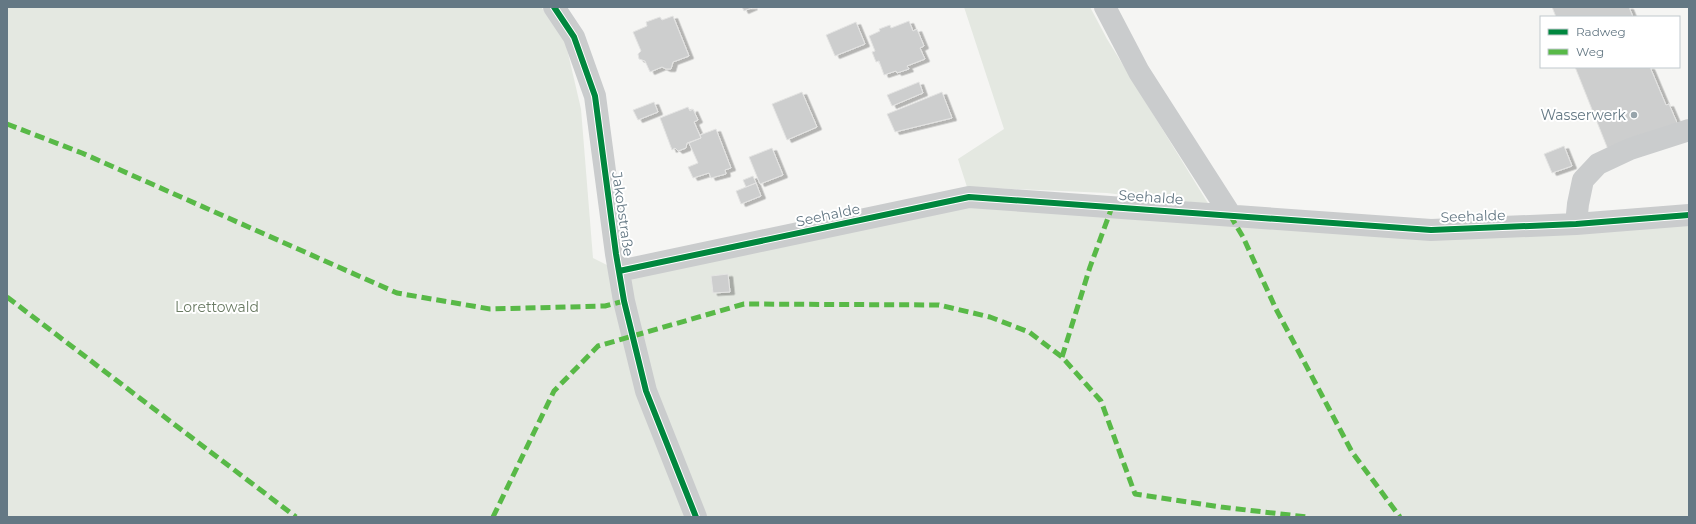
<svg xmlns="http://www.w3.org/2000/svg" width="1696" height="524" font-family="Montserrat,sans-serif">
<defs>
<filter id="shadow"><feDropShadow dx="4.5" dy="2.5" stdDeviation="0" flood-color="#0004"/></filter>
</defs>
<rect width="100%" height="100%" fill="#f5f5f3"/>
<path fill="#e4e8e1" d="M7 7H541L564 36 581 109 593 258 619 271 969 197 1431 230 1689 215V517H7Z
M964 7H1090L1107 39 1209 205 1107 193 967 187 958 159 1004 129Z"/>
<path fill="#cdcece" stroke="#e4e4e3" filter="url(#shadow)" d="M742 7H753L744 11Z
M1552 7H1629L1633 17H1556Z
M673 16 689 56 673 62 671 69H666L662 67 650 72 645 61 639 59 638 54 641 51 633 32 647 26 646 22 660 17 662 20Z
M909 21 913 31 917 29 924 46 920 48 925 59 907 66 909 69 897 73 896 71 884 75 879 61 876 62 872 52 875 51 869 36 880 31 879 29 890 25 891 28Z
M856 22 865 44 835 56 826 35Z
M1575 67H1650L1666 105 1669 104 1678 125 1609 152Z
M919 82 923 93 892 106 887 95Z
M802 92 817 127 787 140 772 104Z
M942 92 952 118 895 132 887 114Z
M654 102 658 112 638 120 633 110Z
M688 107 690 111 693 109 698 120 694 122 701 138 687 143 686 148 678 151 675 148 672 150 660 118Z
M716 129 731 168 725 170 726 174 711 178 709 173 693 178 688 167 698 163 689 143 701 138 700 135Z
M1564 146 1572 166 1552 173 1544 154Z
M772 148 783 175 760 184 749 157Z
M753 176 756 183 746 187 743 180Z
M756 183 761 196 741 204 736 191Z
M728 274 730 292 713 293 711 276Z"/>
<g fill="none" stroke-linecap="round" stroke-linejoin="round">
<path stroke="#cacccd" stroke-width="22" d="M554 7 574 37 595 96 616 254 624 301 646 391 696 517
M1105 7 1139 72 1230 214
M1576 224 1578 204 1583 180 1598 164 1630 149 1689 130
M619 271 969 197 1431 230 1576 224 1689 215"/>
<path stroke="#58b947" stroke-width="5" stroke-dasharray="10 5" stroke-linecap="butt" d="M7 124 82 153 397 293 490 309 605 306 624 301
M1230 215 1243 237 1276 309 1352 452 1400 517
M7 297 296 517
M1062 357 1090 267 1112 207
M493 517 554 391 598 346 744 304 939 305 990 317 1029 332 1062 357 1101 401 1135 494 1221 507 1307 517"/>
<defs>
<path id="cycleway" d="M554 7 574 37 595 96 616 254 624 301 646 391 696 517
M619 271 969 197 1431 230 1576 224 1689 215"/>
</defs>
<use href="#cycleway" stroke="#fff" stroke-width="8"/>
<use href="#cycleway" stroke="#00873e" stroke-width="6"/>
</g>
<circle fill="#97a4ab" stroke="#fff" stroke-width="1.5" cx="1634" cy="115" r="4"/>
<g text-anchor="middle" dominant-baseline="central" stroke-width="4" stroke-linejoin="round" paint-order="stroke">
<g font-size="14" fill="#647884" stroke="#fff" text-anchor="end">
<text x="1626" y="115">Wasserwerk</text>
</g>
<g font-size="14" fill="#647884" stroke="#fff">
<text transform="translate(1151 197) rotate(4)">Seehalde</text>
<text transform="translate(623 214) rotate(82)">Jakobstraße</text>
<text transform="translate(828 215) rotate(-12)">Seehalde</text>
<text transform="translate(1473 216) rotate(-2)">Seehalde</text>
</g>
<g font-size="14" fill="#6a7b63" stroke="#fff">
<text x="217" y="307">Lorettowald</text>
</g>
</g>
<rect width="1696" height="524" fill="none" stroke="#647884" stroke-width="16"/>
<rect x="1540" y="16" width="140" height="52" fill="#ffffff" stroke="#c1c9ce"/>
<rect x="1548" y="29" width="20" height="6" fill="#00873e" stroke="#c1c9ce"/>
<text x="1576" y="36" font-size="12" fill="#647884">Radweg</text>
<rect x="1548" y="49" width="20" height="6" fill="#58b947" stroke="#c1c9ce"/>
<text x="1576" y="56" font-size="12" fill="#647884">Weg</text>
</svg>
